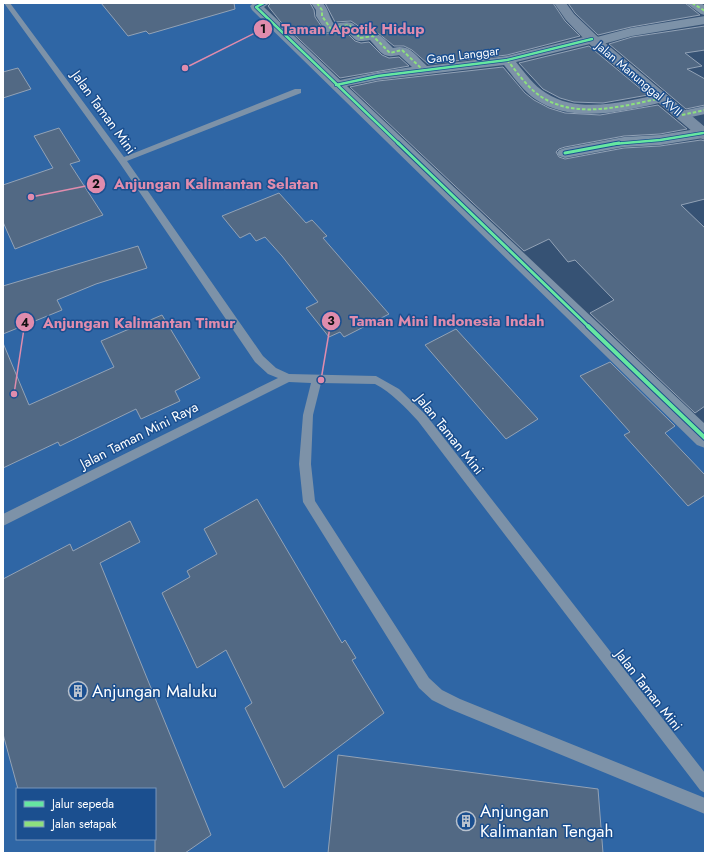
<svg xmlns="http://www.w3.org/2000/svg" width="708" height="856" font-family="Jost,sans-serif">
<rect width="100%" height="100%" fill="#365274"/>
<path fill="#2f66a5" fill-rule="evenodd" d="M3 3H250L705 445V853H3ZM17 789H155V839H17Z"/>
<path fill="#526984" stroke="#92a2b6" d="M101 3H234L235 9 149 34 146 31 128 36Z
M271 3H310L314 10 315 17 326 33 331 34 345 31 355 41 361 43 369 42 382 55 389 58 399 57 409 66 340 78 280 21 268 6Z
M325 3H553L565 21 580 36 507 55 428 64 412 50 404 46H394L378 33 364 32 357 25 351 21 335 22Z
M568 3H685L700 15 631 27 598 35 575 13Z
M705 26V50L685 53 702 66 687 69 705 79V105L686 109 609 44 632 37Z
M589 46 648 95 603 103 574 102 560 98 543 89 519 63Z
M503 67 525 93 534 100 549 108 565 113 600 115 658 105 687 129 660 134 624 136 565 147 559 149 556 152 559 157 565 159 624 148 660 146 701 140 705 141V199L681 205 705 228V406L695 413 590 313 614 300 575 260 568 262 549 239 524 251 350 87 378 81Z
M18 68 31 89 3 98V72Z
M59 128 80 161 70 164 103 215 15 249 3 222V185L53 168 34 136Z
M279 193 306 223 312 220 327 236 323 238 389 314 344 337 340 332 329 337 306 308 318 302 282 256 265 237 256 241 250 233 240 238 222 216Z
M138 246 147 268 96 284 57 300 62 310 3 334V286Z
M162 315 200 378 175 391 180 401 141 419 136 409 60 446 58 442 3 468V343L29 405 114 367 101 341Z
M456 329 538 419 506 439 425 345Z
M610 362 675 426 665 433 705 475V495L688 506 624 435 630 432 580 376Z
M257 499 342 643 345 640 356 658 352 660 384 713 284 788 245 708 252 703 226 650 197 668 162 593 190 577 187 571 217 554 204 529Z
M130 521 140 542 100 563 211 835 185 853H155V789H18L3 734V579L70 544 73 551Z
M338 755 598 789 603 853H328Z"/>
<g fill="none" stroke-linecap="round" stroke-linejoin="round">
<path fill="#7d92a8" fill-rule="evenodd" d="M4 3H10L124 157 295 89H301V93L127 161 263 356 276 368 289 374 376 376 399 389 426 415 705 773V793L700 790 418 421C405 407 392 393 375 384L321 383 313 415 311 464 315 501 429 678 442 690 460 699 705 798V814L450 709 432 700 419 688 303 502 299 464 303 415 311 383 289 382 3 526V514L278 378 268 374 255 362 119 162Z"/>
<path fill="#7d92a8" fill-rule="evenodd" d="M253 3H270L264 7 340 80 378 72 412 67 399 55C382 59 381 52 370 40 355 43 355 40 346 29L331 33 326 32 316 16V10L311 3H323C329 10 329 17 334 24 351 21 352 20 363 34 380 31 382 37 393 48 410 44 414 54 427 66L507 56 592 35 597 37 631 28 705 16V24L632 36 596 46 590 44 516 62C525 73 534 86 546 93 580 115 625 101 662 94L667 95 669 98 667 101C626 111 572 125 535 99 522 90 513 76 504 65L378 80 347 86 705 424V448L697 445 252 10 250 6Z
M686 3H701L705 6V15L701 14Z
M705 106V114L682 119 677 118 675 115 677 112Z
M703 128 705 129V137L703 138 660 145 624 147 565 158 559 156 557 153 559 150 565 148 624 137 660 135Z"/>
<path fill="#798da4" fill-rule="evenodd" d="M554 3H566L574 14 597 36 705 127V140L700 138 587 42 566 20Z"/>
<path stroke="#8de07e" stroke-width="2" stroke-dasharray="3.5 2" stroke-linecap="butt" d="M317 3 322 10V16L331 29 349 25 360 38 373 36 390 53 402 50 423 70
M692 3 705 11
M507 60C517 72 527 87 540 96 576 120 623 106 662 98
M682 115 705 110"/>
<defs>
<path id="cycleway-far2" d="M264 3 256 7 399 144
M336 85 378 76 507 60 592 39
M613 144 660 140 703 133"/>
<path id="cycleway-far1" d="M398 143 589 327
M565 153 619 143"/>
<path id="cycleway" d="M588 326 705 438"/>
</defs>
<use href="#cycleway-far2" stroke="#1b4f8f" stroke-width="4"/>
<use href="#cycleway-far1" stroke="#1b4f8f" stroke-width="5"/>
<use href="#cycleway" stroke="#1b4f8f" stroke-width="6"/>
<use href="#cycleway-far2" stroke="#66e7a1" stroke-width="2.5"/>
<use href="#cycleway-far1" stroke="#66e7a1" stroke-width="3"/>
<use href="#cycleway" stroke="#66e7a1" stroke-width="4"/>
</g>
<defs>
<symbol id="building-ring" viewBox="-11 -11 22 22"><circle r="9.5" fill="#1b4f8f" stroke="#b9c2ce" stroke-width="1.5"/><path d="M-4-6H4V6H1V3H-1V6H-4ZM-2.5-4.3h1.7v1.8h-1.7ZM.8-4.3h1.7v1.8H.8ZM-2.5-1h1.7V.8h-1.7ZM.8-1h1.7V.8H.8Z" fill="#b9c2ce"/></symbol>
</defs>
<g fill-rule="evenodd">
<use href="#building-ring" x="67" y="680" width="22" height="22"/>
<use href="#building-ring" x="455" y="810" width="22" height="22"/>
</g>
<g text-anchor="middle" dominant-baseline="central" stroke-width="3" stroke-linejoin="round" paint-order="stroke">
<g font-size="12" fill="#fff" stroke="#1b4f8f">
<text transform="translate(463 55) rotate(-7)">Gang Langgar</text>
<text transform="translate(639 79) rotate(40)">Jalan Manunggal XVII</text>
</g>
<g font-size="14" fill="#fff" stroke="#1b4f8f">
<text transform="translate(104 112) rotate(54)">Jalan Taman Mini</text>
<text transform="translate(450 434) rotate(51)">Jalan Taman Mini</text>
<text transform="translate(139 435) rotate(-27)">Jalan Taman Mini Raya</text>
<text transform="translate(649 690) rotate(52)">Jalan Taman Mini</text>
</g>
<g font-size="17" fill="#fff" stroke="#1b4f8f" text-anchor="start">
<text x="92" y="691">Anjungan Maluku</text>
<text x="480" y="811">Anjungan<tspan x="480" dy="20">Kalimantan Tengah</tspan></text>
</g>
</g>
<path fill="none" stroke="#e08cad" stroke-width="1.5" d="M185 68L263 29M31 197L96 184M321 380L331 321M14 394L25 322"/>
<g fill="#e08cad" stroke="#1b4f8f" stroke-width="1.5">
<circle cx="185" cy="68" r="4"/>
<circle cx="31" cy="197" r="4"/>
<circle cx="321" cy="380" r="4"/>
<circle cx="14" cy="394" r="4"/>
<circle cx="263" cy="29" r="10"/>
<circle cx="96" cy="184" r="10"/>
<circle cx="331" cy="321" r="10"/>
<circle cx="25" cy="322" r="10"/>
</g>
<g font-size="12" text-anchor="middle" font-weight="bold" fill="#111">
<text x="263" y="33">1</text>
<text x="96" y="188">2</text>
<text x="331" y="325">3</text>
<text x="25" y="327">4</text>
</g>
<g font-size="15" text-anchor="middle" font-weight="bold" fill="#e08cad" stroke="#1b4f8f" stroke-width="3" stroke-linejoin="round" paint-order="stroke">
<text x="353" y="34">Taman Apotik Hidup</text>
<text x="216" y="189">Anjungan Kalimantan Selatan</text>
<text x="447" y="326">Taman Mini Indonesia Indah</text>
<text x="139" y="328">Anjungan Kalimantan Timur</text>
</g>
<rect width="708" height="856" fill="none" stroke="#ffffff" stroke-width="8"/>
<rect x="16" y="788" width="140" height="52" fill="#1b4f8f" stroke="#7695bc"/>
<rect x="24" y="801" width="20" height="6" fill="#66e7a1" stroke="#7695bc"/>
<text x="52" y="808" font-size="12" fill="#ffffff">Jalur sepeda</text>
<rect x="24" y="821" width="20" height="6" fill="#8de07e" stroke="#7695bc"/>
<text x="52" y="828" font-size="12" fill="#ffffff">Jalan setapak</text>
</svg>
